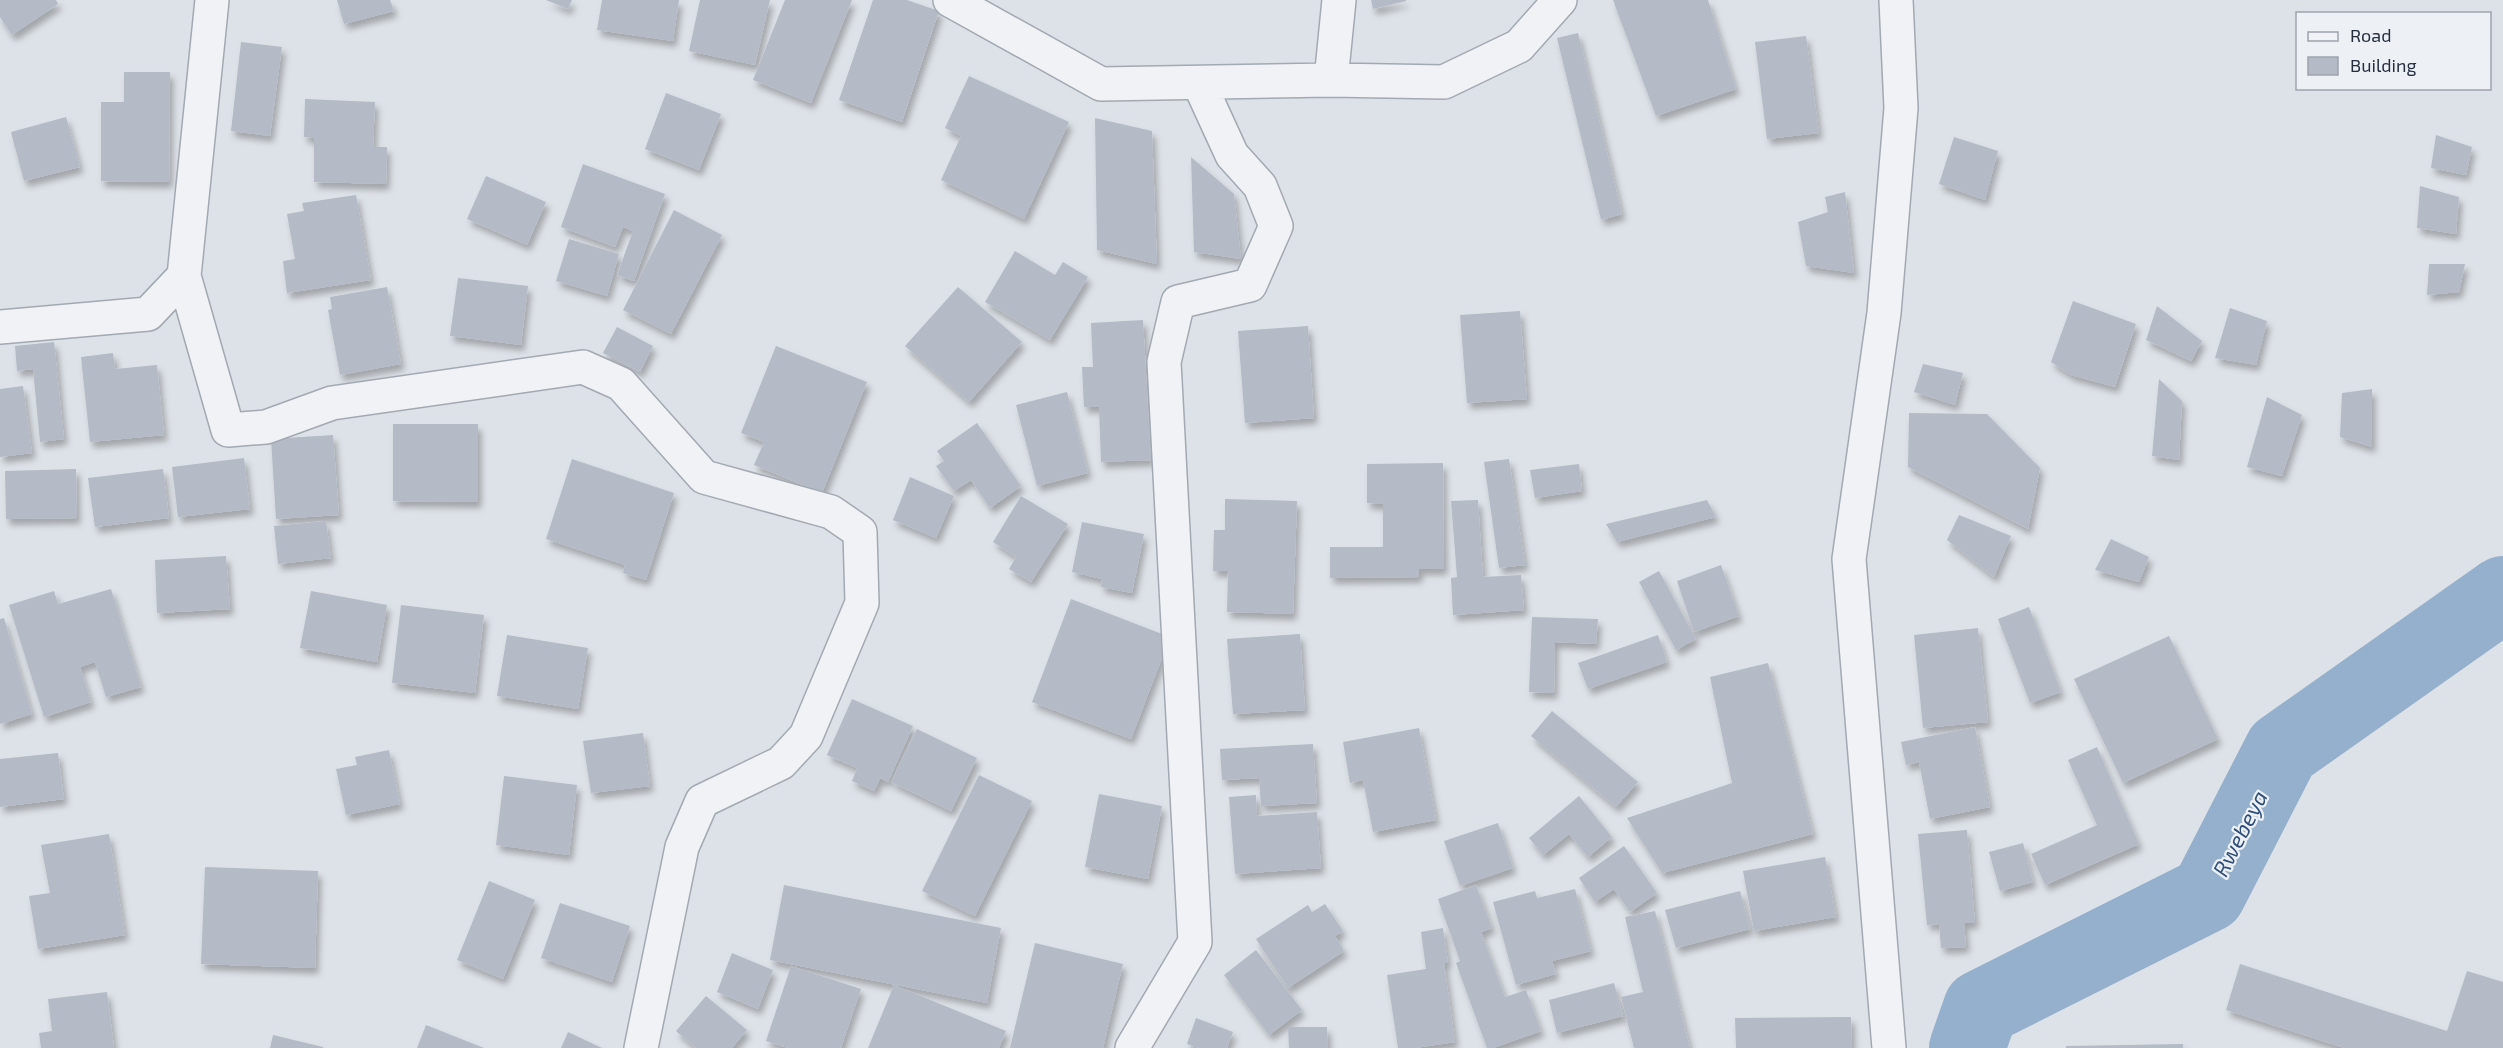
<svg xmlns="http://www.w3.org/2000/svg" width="2503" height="1048" font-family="'Exo 2',sans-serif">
<defs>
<filter id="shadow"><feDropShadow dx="3.5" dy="6" stdDeviation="3" flood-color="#0004"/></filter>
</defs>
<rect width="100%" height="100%" fill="#dde2e8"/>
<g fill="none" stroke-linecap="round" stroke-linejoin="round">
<path stroke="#95b0cc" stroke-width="76" d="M1967 1048 1981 1008 2208 894 2282 750 2503 594"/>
</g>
<path fill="#b4bbc6" filter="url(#shadow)" d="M0 0H56L58 4 12 35 0 17Z
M337 0H390L394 11 344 24Z
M546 0H572L568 9Z
M602 0H679L673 41 597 30Z
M700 0H770L755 65 689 51Z
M785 0H852L811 103 753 80Z
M873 0H907L939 11 902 122 839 100Z
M1371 0H1406V1L1373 9Z
M1613 0H1708L1736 89 1656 116Z
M1578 33 1622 214 1601 220 1557 38Z
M1806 36 1819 133 1767 139 1755 42Z
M241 42 282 47 270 136 231 131Z
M124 72H170L169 182 101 181V102H124Z
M969 76 1069 122 1024 219 941 180 961 136 945 128Z
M666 93 721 114 699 170 645 149Z
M305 99 375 102 373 147H387L386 184 314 182V138L304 137Z
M66 117 80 167 24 181 11 132Z
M1095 118 1152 131 1157 264 1097 250Z
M2436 135 2472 147 2466 175 2431 168Z
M1954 137 1998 151 1985 200 1939 184Z
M1191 157 1234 194 1241 259 1194 252Z
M583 164 665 194 634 281 617 275 633 231 623 227 615 247 561 227Z
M486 176 546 202 527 245 467 219Z
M2420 186 2459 197 2456 234 2417 228Z
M1845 192 1854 273 1806 266 1798 222 1828 212 1825 197Z
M356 195 371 280 287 293 283 261 295 259 287 214 304 211 302 203Z
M674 210 722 235 671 334 623 310Z
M569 239 619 254 607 296 556 281Z
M1015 251 1055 275 1063 262 1088 277 1050 340 985 302Z
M2429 264H2465L2459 292 2427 295Z
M458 278 528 286 521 345 450 336Z
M387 287 401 364 340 375 328 310 332 309 330 297Z
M958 287 1022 342 969 402 905 346Z
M2073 301 2136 324 2115 387 2071 375 2051 362Z
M2157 306 2202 341 2191 361 2146 340Z
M2230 308 2267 321 2256 365 2215 358Z
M1520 311 1527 399 1467 403 1460 315Z
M1143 320 1151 460 1101 462 1099 407H1084L1082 367H1093L1091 323Z
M1308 326 1314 418 1245 423 1238 331Z
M617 327 653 346 640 372 603 353Z
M54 342 64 439 40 442 33 369 17 371 15 346Z
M776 346 867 382 822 493 754 465 764 442 741 433Z
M113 353 115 369 157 365 164 435 90 442 81 357Z
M1923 364 1963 373 1955 405 1914 392Z
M2159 379 2182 401 2179 460 2152 456Z
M23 386 32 453 0 457V389Z
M2372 389V447L2340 437 2342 393Z
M1067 392 1088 473 1037 486 1016 405Z
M2267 397 2302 415 2282 476 2247 467Z
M1909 413 1987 414 2040 468 2028 529 1908 467Z
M977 423 1021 486 990 508 971 480 954 491 936 466 944 461 937 451Z
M393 424H478V502L393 501Z
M333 435 339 515 276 519 271 439Z
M244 458 250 509 178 517 172 467Z
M572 459 674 493 646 580 623 573 625 565 546 539Z
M1509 459 1525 565 1499 568 1484 462Z
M1443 463 1444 569H1419V577L1330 578V547H1383V504L1367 503V464Z
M1579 464 1582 491 1535 498 1530 470Z
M76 469 77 518 6 519 5 471Z
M163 469 169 518 95 527 88 478Z
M910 477 954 496 936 538 893 520Z
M1021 496 1068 524 1031 582 1009 569 1016 557 993 542Z
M1225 499 1297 501 1293 614 1227 612 1228 571H1213L1214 530H1225Z
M1478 500 1483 577 1521 575 1524 610 1453 615 1451 578 1457 577 1451 501Z
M1707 500 1716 517 1617 542 1606 524Z
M1959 515 2011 536 1994 577 1947 540Z
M326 521 331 558 278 564 274 526Z
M1082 522 1144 534 1132 593 1101 587 1102 579 1072 572Z
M2111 539 2149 557 2139 582 2095 570Z
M226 556 230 609 157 613 155 560Z
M1721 565 1739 616 1694 632 1677 581Z
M1659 571 1696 639 1676 650 1639 582Z
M111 589 141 687 106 697 95 662 80 667 91 702 44 717 9 605 54 591 58 604Z
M311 591 387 605 377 662 300 648Z
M1071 599 1170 637 1131 739 1032 702Z
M401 605 484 615 475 693 392 683Z
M2029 607 2061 692 2030 703 1998 619Z
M1532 617 1598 619 1596 644 1555 642 1554 693 1529 692Z
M4 618 32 714 0 724V619Z
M1978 628 1988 722 1923 728 1914 635Z
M1300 634 1305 710 1233 714 1227 639Z
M507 635 588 648 578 709 497 696Z
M1658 635 1667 662 1588 689 1578 663Z
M2169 636 2218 739 2123 783 2074 679Z
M1768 663 1813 834 1662 873 1627 818 1732 783 1710 677Z
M852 699 913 726 888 782 880 778 874 791 852 781 857 768 827 755Z
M1552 711 1638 782 1616 807 1531 736Z
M1975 727 1990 807 1930 819 1919 762 1906 765 1901 742Z
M1419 728 1436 820 1373 832 1363 780 1350 783 1343 742Z
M917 729 977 758 951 811 891 782Z
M643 733 650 786 591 793 583 741Z
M1313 744 1317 803 1261 806 1259 778 1222 780 1220 749Z
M2097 747 2139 844 2045 885 2031 854 2097 825 2068 760Z
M389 750 400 804 346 815 336 769 357 765 355 757Z
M58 753 64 799 0 807V759Z
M979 775 1032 801 975 916 922 891Z
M504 776 577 785 569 855 496 845Z
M1099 794 1162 806 1148 879 1085 867Z
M1256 795 1257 816 1317 812 1321 868 1235 874 1229 797Z
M1579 796 1612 837 1588 857 1569 834 1543 855 1529 838Z
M1498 823 1513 868 1460 886 1444 841Z
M1967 830 1975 923H1964L1966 947 1941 948 1939 924 1927 925 1918 834Z
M109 834 125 935 38 949 29 896 50 893 41 845Z
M2023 843 2033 882 2000 891 1989 852Z
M1624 846 1657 893 1630 912 1614 889 1595 902 1579 878Z
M1825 857 1836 917 1754 931 1743 871Z
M205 867 318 871 315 968 201 964Z
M489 881 535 900 503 979 457 960Z
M784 885 1001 928 987 1003 770 960Z
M1476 885 1492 928 1481 932 1505 997 1526 990 1541 1031 1493 1048H1487L1456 963 1460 961 1438 899Z
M1575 889 1591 951 1552 961 1556 974 1516 985 1493 902 1535 891 1537 898Z
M1740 891 1750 929 1676 948 1665 910Z
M560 903 630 926 612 982 541 958Z
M1325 904 1343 931 1335 936 1344 951 1288 988 1256 939 1308 905 1312 912Z
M1655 911 1690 1048H1634L1621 997 1643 992 1625 917Z
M1443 928 1448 963H1444L1455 1042 1415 1048H1398L1387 975 1426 969 1421 932Z
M1035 943 1123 964 1103 1048H1010Z
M1256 950 1302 1010 1269 1035 1224 975Z
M732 953 773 970 758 1009 717 992Z
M2240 964 2447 1031 2467 971 2503 982V1048H2344L2226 1010Z
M791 966 861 989 841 1048H788L766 1041Z
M1614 983 1623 1016 1557 1033 1549 1000Z
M894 985 1006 1031 999 1048H868Z
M107 992 114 1048H41L39 1033 52 1031 48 999Z
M706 996 747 1030 732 1048H696L676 1031Z
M1851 1017 1852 1048H1736L1735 1018Z
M1196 1018 1233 1032 1227 1048H1199L1187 1044Z
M426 1025 484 1048H417Z
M1288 1027H1327L1328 1048H1289Z
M568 1032 602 1048H561Z
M273 1035 323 1047V1048H270Z
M2183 1044V1048H2066V1046Z"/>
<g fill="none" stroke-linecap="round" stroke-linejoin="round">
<defs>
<path id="street" d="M950 0 1101 84 1331 80 1444 82 1519 46 1560 0
M1331 80 1339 0
M184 276 228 430 266 427 332 403 583 367 621 384 704 477 831 512 860 532 862 603 806 736 781 763 702 801 682 847 641 1048
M0 327 148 314 184 276 212 0
M1132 1048 1195 942 1164 362 1178 302 1250 285 1276 226 1260 186 1232 155 1199 83
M1889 1048 1849 559 1884 313 1901 108 1896 0"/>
</defs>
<use href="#street" stroke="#a2a9b2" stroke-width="36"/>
<use href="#street" stroke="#f0f2f6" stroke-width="33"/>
</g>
<g text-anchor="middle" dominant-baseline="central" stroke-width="4.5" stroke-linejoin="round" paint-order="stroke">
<g font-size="22" font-style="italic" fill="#2c4e78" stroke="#edf1f6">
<text transform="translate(2239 833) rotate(-63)">Rwebeya</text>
</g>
</g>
<rect x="2296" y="12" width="195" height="78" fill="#edf1f6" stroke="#9da3ad" stroke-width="1.5"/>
<rect x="2308" y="32" width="30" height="9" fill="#f0f2f6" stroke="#9da3ad" stroke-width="1.5"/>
<text x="2350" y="42" font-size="18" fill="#252f40">Road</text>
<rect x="2308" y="57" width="30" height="18" fill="#b4bbc6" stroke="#9da3ad" stroke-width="1.5"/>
<text x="2350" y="72" font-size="18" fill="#252f40">Building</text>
</svg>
